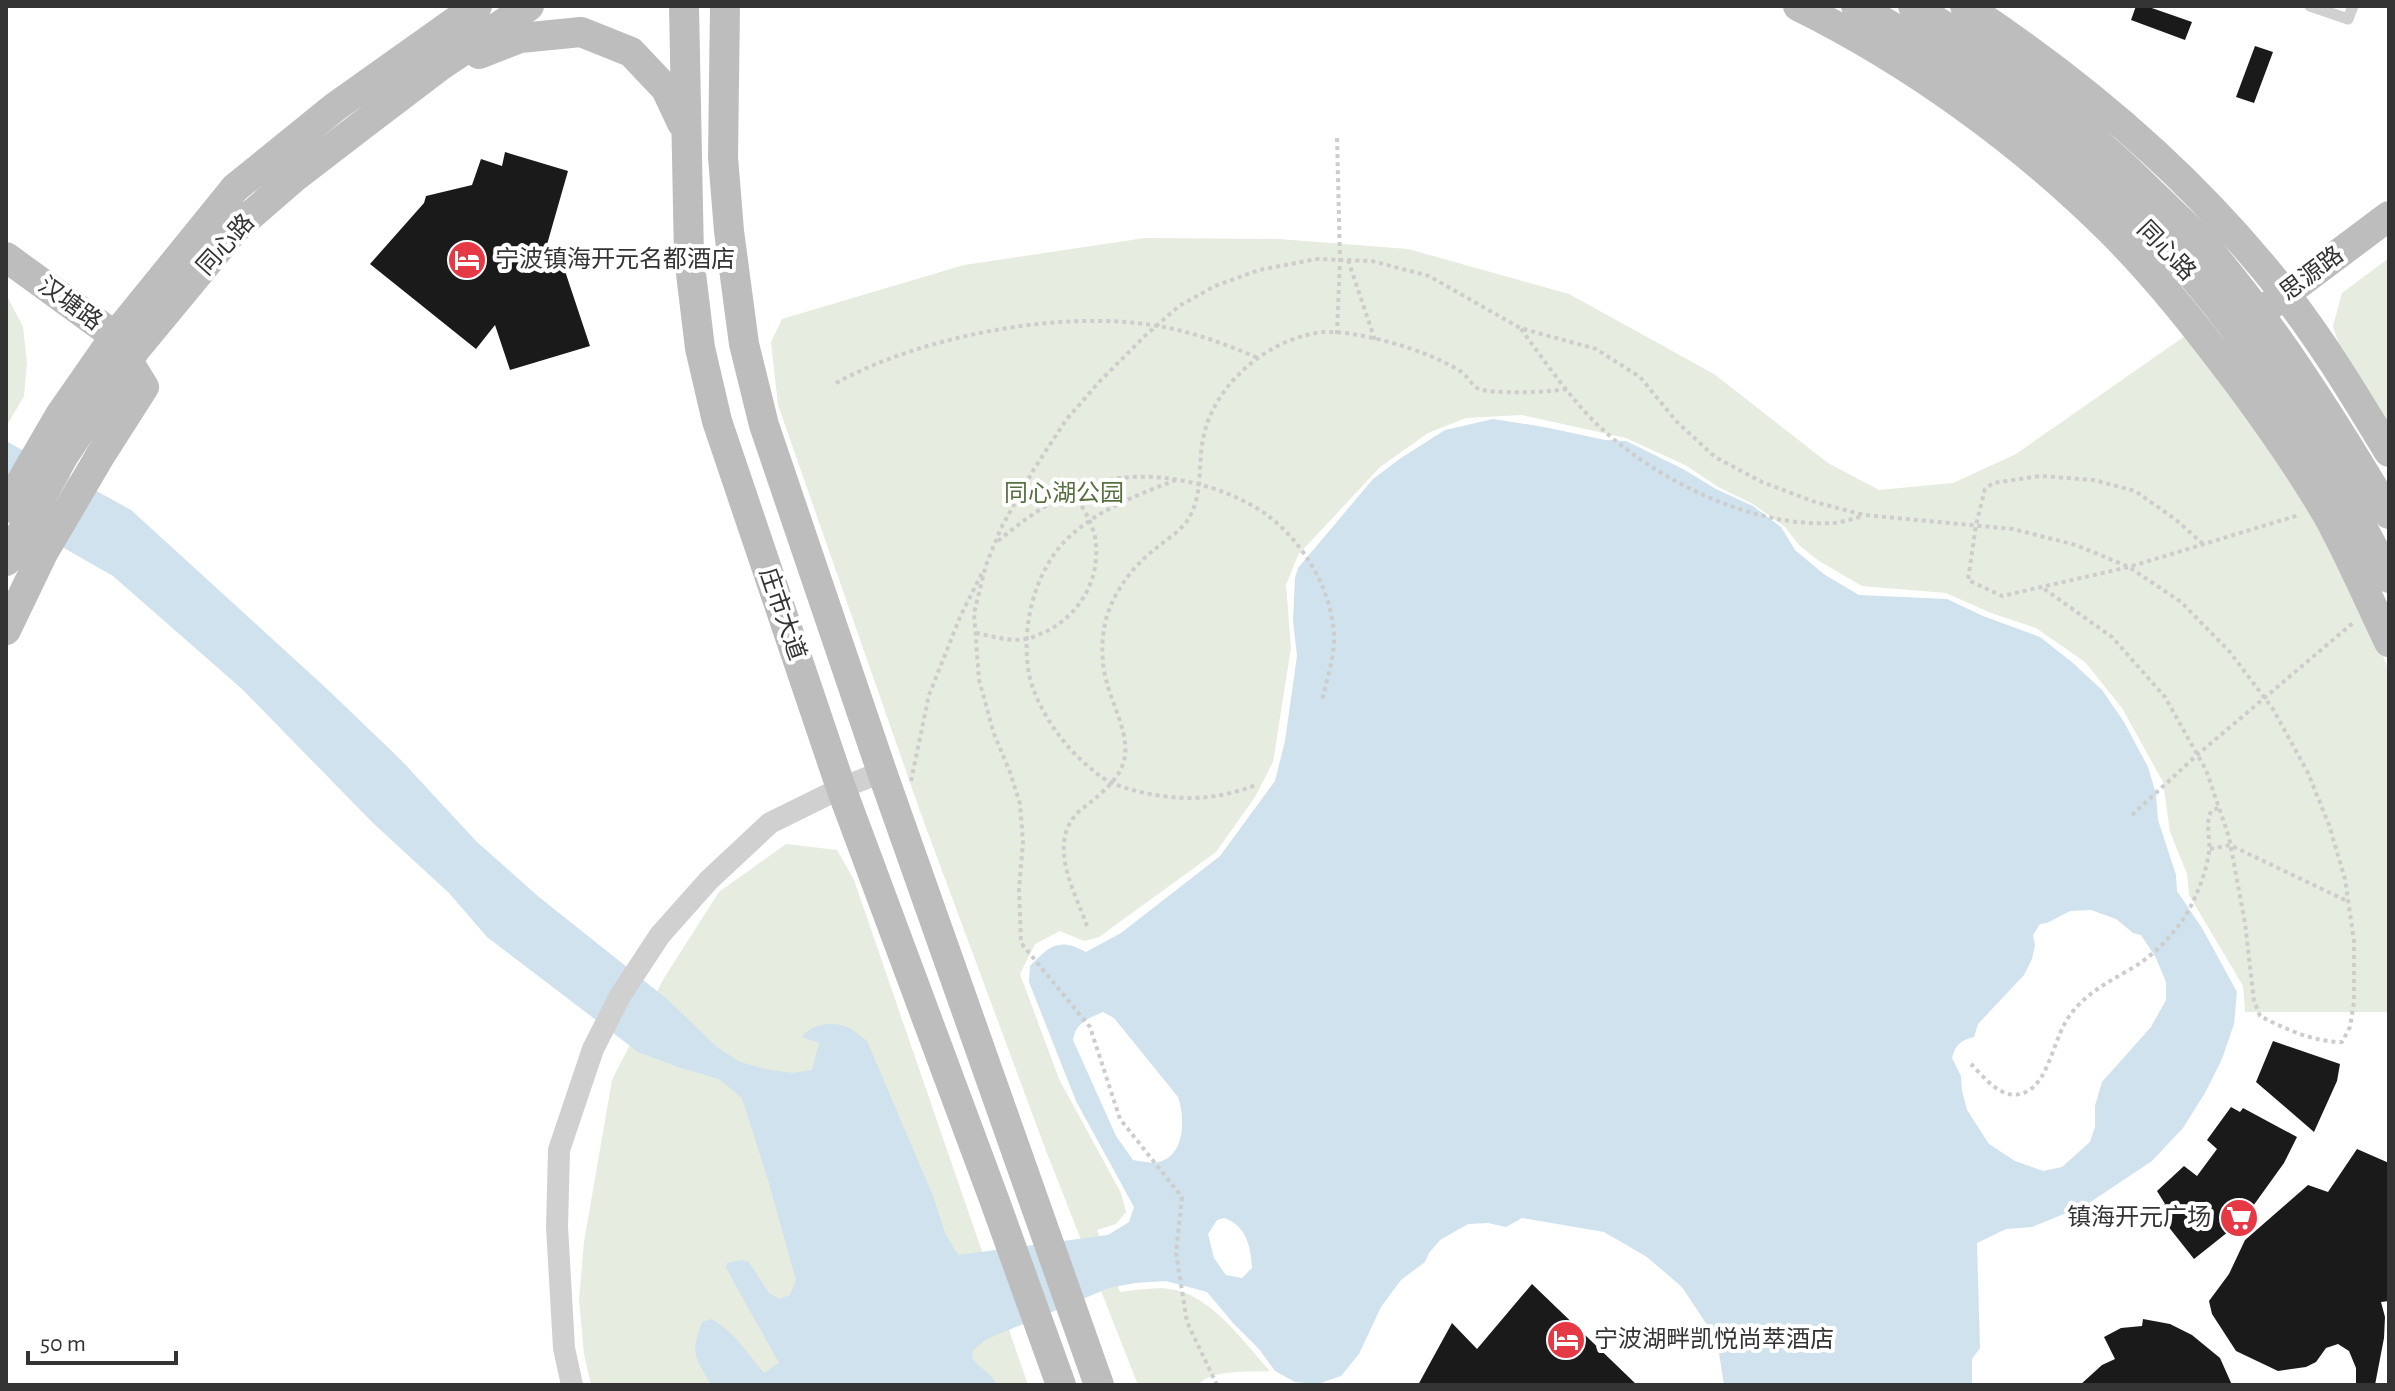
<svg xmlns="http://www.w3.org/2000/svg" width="2395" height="1391" font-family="'Alegreya Sans','Noto Sans SC',sans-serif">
<rect width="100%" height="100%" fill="#fff"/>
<path fill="#e6ecdf" d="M1145 238 1279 239 1408 249 1569 294 1714 374 1828 463 1879 490 1953 483 2016 454 2185 336 2214 370 2323 530 2370 620 2389 672V1012H2245L2243 986 2189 895 2187 874 2170 832 2163 782 2122 708 2085 662 2036 628 1991 613 1946 593 1862 586 1819 561 1799 545 1785 527 1753 504 1718 487 1687 466 1626 438 1522 415 1466 418 1428 433 1380 467 1298 555 1286 585 1291 648 1273 762 1255 797 1216 852 1099 937 1084 941 1060 931 1035 944 1020 974 1059 1079 1121 1193 1126 1212 1116 1224 1097 1230 1120 1292C1138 1290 1158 1286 1176 1290 1213 1298 1246 1345 1270 1371 1250 1372 1211 1369 1198 1385H1138L1045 1148 921 814 778 405 771 342 782 319 964 265Z
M2389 258V431L2341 351 2333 326 2342 293Z
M6 294 23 327 27 363 24 396 6 427Z
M786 844 837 850 854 880 1028 1385H591L584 1354 579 1300 584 1242 612 1080 664 978 719 892Z"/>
<path fill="#cfe2ee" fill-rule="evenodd" d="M1493 419 1544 427 1605 440 1626 441 1683 469 1716 489 1753 506 1781 527 1795 550 1825 575 1859 595 1947 599 1983 616 2040 637 2073 663 2102 690 2124 722 2148 767 2156 794 2158 820 2176 875 2177 891 2202 928 2237 992 2234 1024 2222 1059 2205 1093 2183 1128 2152 1161 2086 1205 2032 1227 2006 1229 1977 1243 1980 1348 1972 1359V1385H1724L1717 1340 1682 1287 1647 1257 1604 1232 1522 1218 1506 1227 1488 1223 1468 1224 1440 1240 1429 1253 1425 1262 1401 1280 1381 1307 1359 1354 1341 1376 1318 1384 1295 1382 1275 1371 1259 1349 1233 1323 1207 1292 1166 1281 1135 1283 1109 1288 987 1339 973 1350 972 1358C980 1369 991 1372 997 1385H711C695 1356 690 1355 702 1322L711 1319C733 1330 748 1354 764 1373L779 1363 726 1268 727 1263 741 1260 749 1262 769 1293 779 1299 790 1295 796 1280 768 1180 742 1098 719 1079 678 1067 638 1052 487 937 449 893 373 823 242 689 113 576 6 515V441L131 510 326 688 401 760 476 841 539 897 667 999 717 1047 740 1062 770 1070 793 1073 812 1070 819 1043 802 1037C811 1023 836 1020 851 1029 856 1032 862 1037 867 1041L933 1196 945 1233 958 1255 1108 1235 1129 1222 1134 1207 1076 1101 1029 982 1030 966C1050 946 1058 937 1086 952L1121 933 1220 856 1275 781 1285 741 1297 656 1293 621 1295 578 1298 568 1373 479 1401 458 1445 430ZM2091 910 2116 919 2133 933 2141 935 2156 958 2166 982V1000L2151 1027 2102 1082 2095 1106V1127L2090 1142 2062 1167 2043 1171 2015 1161 1989 1144 1967 1110 1962 1091 1961 1076 1952 1058C1955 1045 1961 1040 1974 1037L1978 1024 2024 975 2032 959 2035 945 2033 935 2040 924 2047 923 2070 911ZM1103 1012 1114 1018 1178 1097C1185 1117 1186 1156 1158 1162 1151 1164 1140 1161 1133 1160L1116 1136 1073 1040C1075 1023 1089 1018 1103 1012ZM1224 1218C1246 1225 1251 1247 1252 1268L1242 1278 1226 1275 1214 1258 1208 1234 1217 1220Z"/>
<path fill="#1a1a1a" d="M2136 6H2146L2192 22 2185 40 2131 20Z
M2255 46 2273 52 2254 103 2236 97Z
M505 152 568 171 544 255 558 250 590 346 510 370 495 325 476 349 370 264 424 203 426 196 472 185 481 159 502 166Z
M2273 1041 2340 1064 2337 1081 2314 1132 2256 1082Z
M2231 1107 2240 1112 2243 1108 2297 1137 2284 1163 2243 1220 2194 1259 2156 1211 2165 1204 2157 1191 2184 1166 2197 1176 2217 1149 2207 1140Z
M2357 1149 2389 1163V1301L2381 1302 2385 1317 2384 1338 2375 1385H2356V1368L2349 1351 2338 1344 2326 1348 2316 1362 2306 1367 2278 1371 2236 1351 2212 1314 2209 1301 2229 1274 2245 1240 2308 1185 2328 1192Z
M1532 1284 1637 1385H1418L1452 1323 1477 1349Z
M2143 1319 2170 1324 2192 1335 2220 1358 2232 1385H2080L2102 1365 2115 1359 2104 1337 2121 1328 2142 1326Z"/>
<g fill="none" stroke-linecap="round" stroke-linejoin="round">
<path stroke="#cdcdcd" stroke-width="4" stroke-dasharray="4 4" stroke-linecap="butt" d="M1348 260 1375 340
M1521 329C1546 363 1571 400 1602 429 1660 482 1754 528 1834 523 1844 522 1854 518 1864 516
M1337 334 1340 260 1337 136
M836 383C922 336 1061 309 1158 326 1193 332 1226 344 1258 358
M1176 480C1137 495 1094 511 1064 542 1033 576 1021 629 1029 674 1035 703 1057 737 1078 757 1089 767 1099 777 1112 783 1144 796 1187 802 1221 795 1233 793 1245 789 1256 785
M998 541C1028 516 1059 494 1097 483 1150 467 1222 483 1267 515 1303 542 1331 588 1334 634 1335 656 1327 679 1322 700
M2203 544 2175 519 2135 491 2094 480 2040 476 1993 483 1985 489 1976 525 1968 580 2002 596 2129 567 2299 515
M976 633C992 636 1009 642 1025 639 1031 639 1037 635 1043 633 1080 616 1102 578 1095 537 1092 521 1081 506 1074 492
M911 781 929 695 960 617 983 571
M2132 815 2197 755 2354 622
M2210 849 2230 845 2347 901
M1087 926C1076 894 1049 849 1074 817 1078 811 1086 806 1092 801 1104 791 1118 779 1123 764 1132 739 1113 707 1107 683 1102 667 1101 645 1104 629 1109 597 1131 568 1155 549 1167 539 1183 530 1190 516 1203 492 1198 464 1203 439 1213 386 1264 342 1316 333 1351 327 1430 351 1460 371 1467 375 1471 384 1477 388 1488 395 1553 392 1567 389
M1971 1064C1985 1078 2003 1103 2026 1092 2050 1081 2054 1034 2071 1014 2088 991 2111 981 2134 967 2155 954 2173 935 2186 915 2197 896 2206 873 2209 852 2211 838 2204 822 2212 810L2219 808
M1217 1385 1187 1322 1176 1253 1182 1197 1120 1119 1090 1027 1021 943 1019 889 1023 842 1020 804 1010 772 994 734 979 680 974 613 986 565 1001 528 1034 469 1066 420 1100 381 1146 335 1179 306 1215 286 1259 270 1317 259 1372 261 1429 276 1520 328 1596 349 1640 377 1677 422 1715 457 1762 482 1815 502 1864 515 2013 529 2076 545 2129 567 2181 602 2229 651 2273 709 2308 773 2329 825 2345 879 2354 941V1002L2350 1027 2342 1042C2314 1042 2285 1029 2260 1016L2254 1001 2245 923 2229 837 2206 770 2165 697 2112 637 2043 588"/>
<path stroke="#d0d0d0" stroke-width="11" d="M2310 6 2348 19 2353 6"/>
<path stroke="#d0d0d0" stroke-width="22" d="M572 1385 564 1348 557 1227 559 1150 593 1049 620 996 660 935 709 880 770 823 841 788 882 772"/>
<path stroke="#bdbdbd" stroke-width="30" d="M684 6 689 257 700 348 717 421 841 788 994 1199 1061 1385
M725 6 723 157 729 231 744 344 764 425 882 772 1099 1385
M1798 6C1911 62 2022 142 2112 232 2159 279 2200 332 2240 385 2271 427 2302 471 2328 516 2350 556 2369 600 2389 642
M1856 6C1924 44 1993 87 2051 139 2075 160 2098 183 2122 205 2143 226 2168 246 2187 269 2267 363 2333 468 2389 578
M1913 6C2003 62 2085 126 2160 201 2176 217 2193 232 2207 248 2276 329 2335 423 2389 514
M1965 6C2085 85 2197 181 2285 294 2324 344 2356 398 2389 452
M479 54 520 38 581 32 631 52 666 89 682 123
M6 257 130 347
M2269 306 2389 216
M6 508 60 415 115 336 235 188 335 107 477 6
M6 561 64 455 135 350 235 229 296 176 361 126 440 66 529 6
M6 630 43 553 100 456 144 387 128 361"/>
</g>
<defs>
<symbol id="hotel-disc" viewBox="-11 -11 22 22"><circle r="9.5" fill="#e63946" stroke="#fff"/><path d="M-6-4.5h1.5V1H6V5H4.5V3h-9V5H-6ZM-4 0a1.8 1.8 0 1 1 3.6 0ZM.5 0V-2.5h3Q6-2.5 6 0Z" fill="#fff"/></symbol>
<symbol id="supermarket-disc" viewBox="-11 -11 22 22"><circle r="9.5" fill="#e63946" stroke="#fff"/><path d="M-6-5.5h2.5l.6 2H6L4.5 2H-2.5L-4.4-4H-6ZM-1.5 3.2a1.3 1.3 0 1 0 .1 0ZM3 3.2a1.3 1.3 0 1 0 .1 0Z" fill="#fff"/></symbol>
</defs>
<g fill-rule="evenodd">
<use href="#hotel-disc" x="445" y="238" width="44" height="44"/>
<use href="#supermarket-disc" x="2217" y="1196" width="44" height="44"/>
<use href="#hotel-disc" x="1544" y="1318" width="44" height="44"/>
</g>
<g text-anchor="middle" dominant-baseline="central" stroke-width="8" stroke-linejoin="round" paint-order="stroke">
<g font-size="24" fill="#333" stroke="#fff">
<text transform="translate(226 245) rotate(-48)">同心路</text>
<text transform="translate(2166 251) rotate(46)">同心路</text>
<text transform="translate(2312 274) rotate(-37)">思源路</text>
<text transform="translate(70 304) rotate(36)">汉塘路</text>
<text transform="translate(782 614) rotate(71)">庄市大道</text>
</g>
<g font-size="24" fill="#333" stroke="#fff" text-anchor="start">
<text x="495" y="260">宁波镇海开元名都酒店</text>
<text x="2211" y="1218" text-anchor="end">镇海开元广场</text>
<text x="1594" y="1340">宁波湖畔凯悦尚萃酒店</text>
</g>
<g font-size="24" fill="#56703f" stroke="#fff">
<text x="1064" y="494">同心湖公园</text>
</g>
</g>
<rect width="2395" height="1391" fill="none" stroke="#333333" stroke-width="16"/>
<path d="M28 1351v12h148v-12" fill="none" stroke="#333333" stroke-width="4"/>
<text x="40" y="1351" font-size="24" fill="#333333" stroke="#ffffff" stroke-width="6" paint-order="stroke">50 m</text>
</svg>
